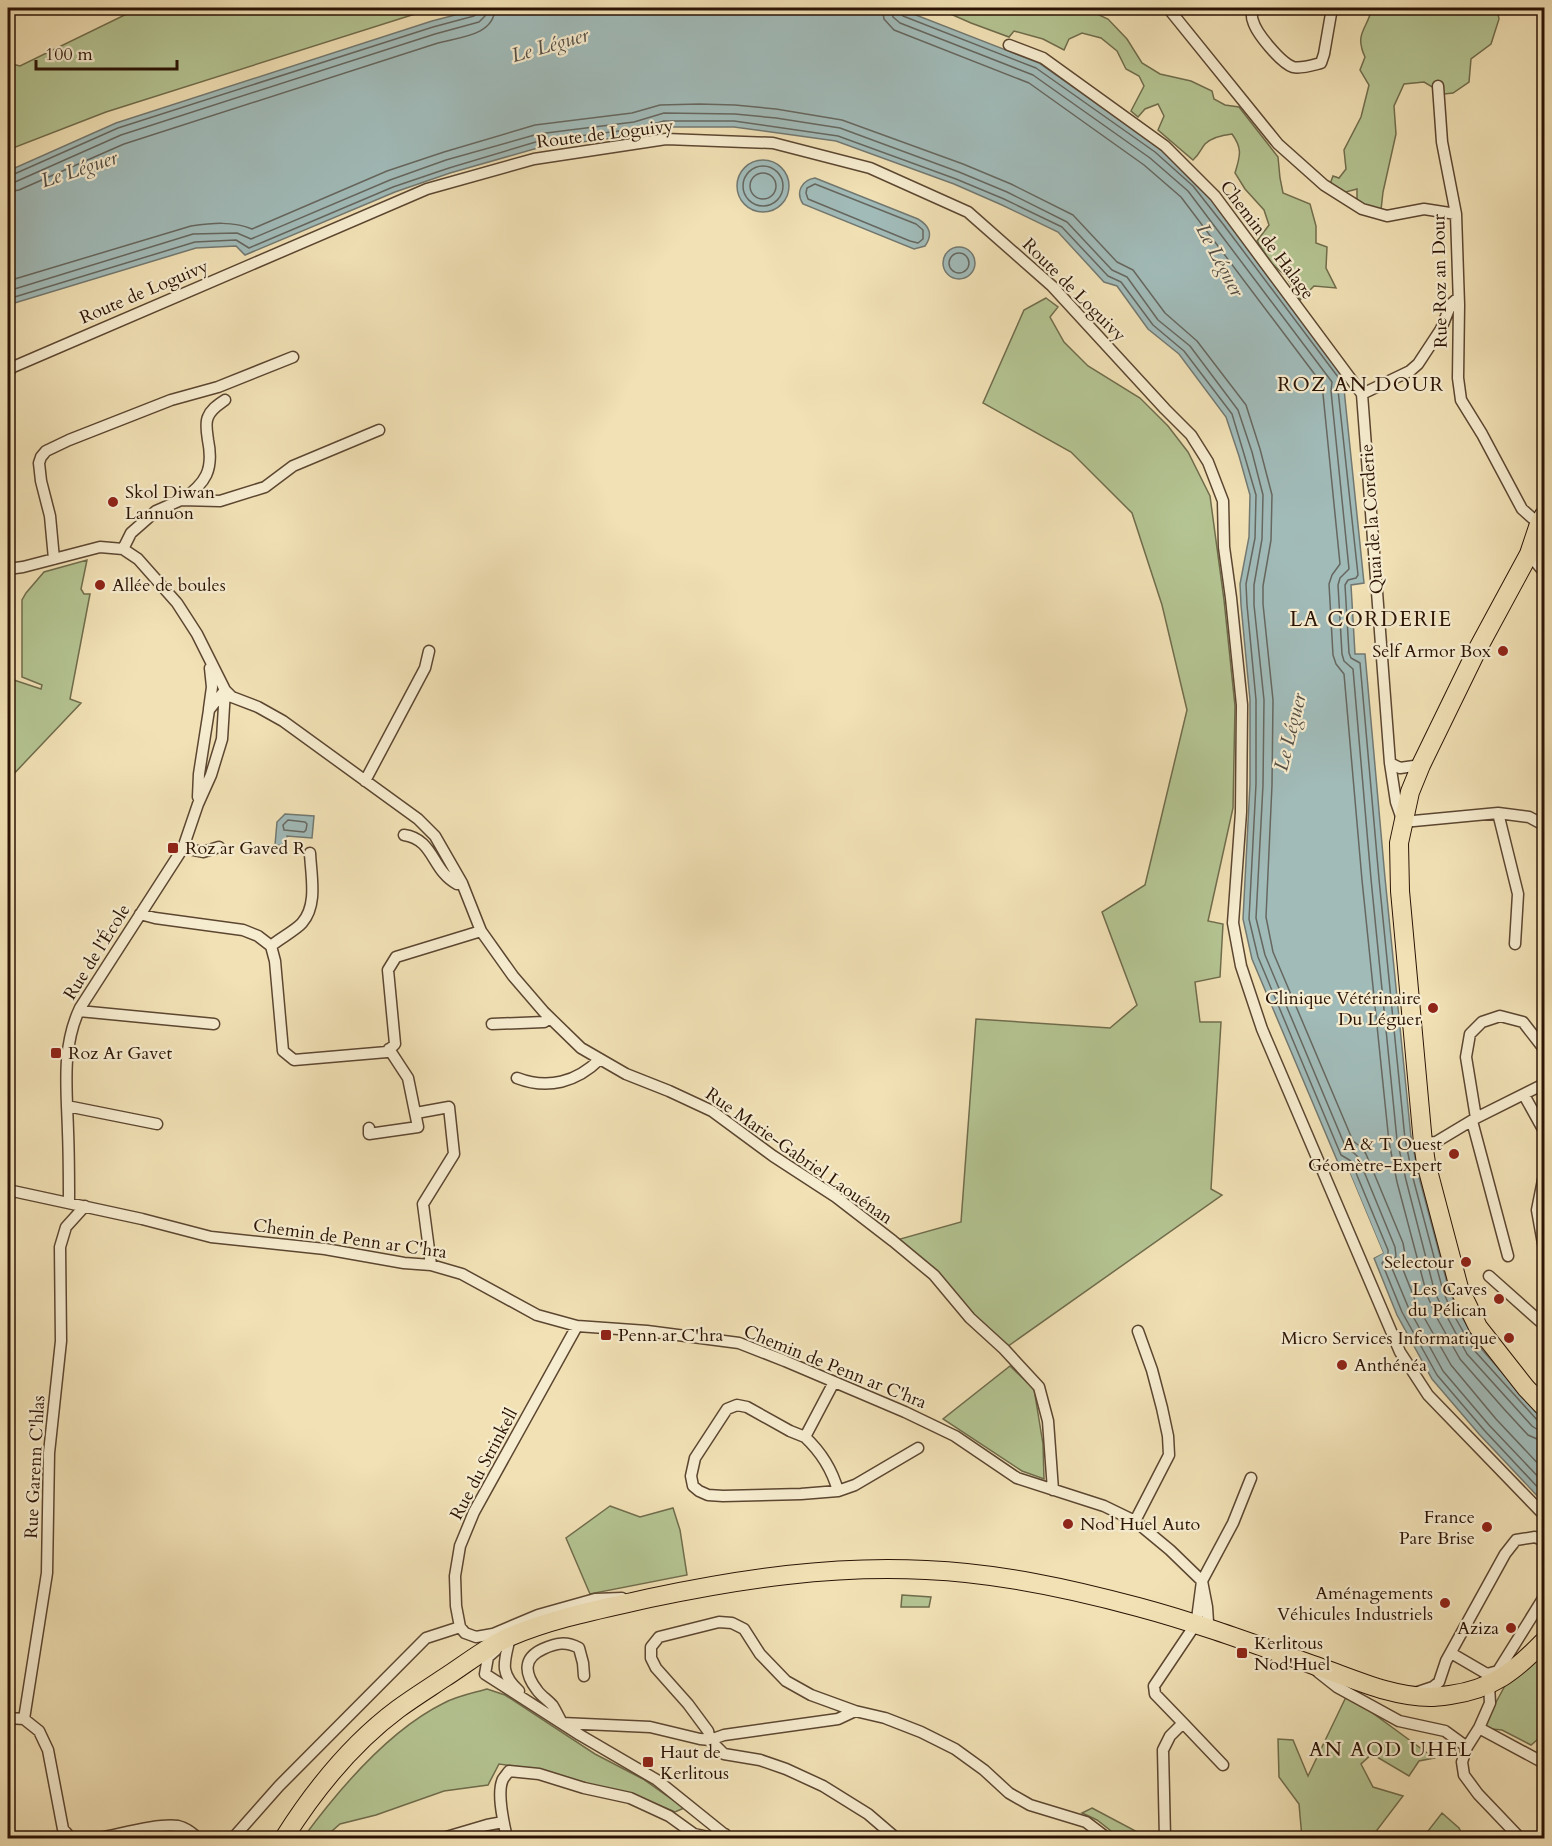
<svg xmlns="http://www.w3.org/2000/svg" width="1552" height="1846" font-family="Cardo,serif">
<rect width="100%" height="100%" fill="#f1e1b5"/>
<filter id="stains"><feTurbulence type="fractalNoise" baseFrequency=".00333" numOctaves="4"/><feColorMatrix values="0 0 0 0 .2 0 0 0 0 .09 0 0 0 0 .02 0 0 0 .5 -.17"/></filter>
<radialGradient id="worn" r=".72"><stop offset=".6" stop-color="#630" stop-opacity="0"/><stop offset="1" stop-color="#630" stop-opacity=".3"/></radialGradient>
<path fill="#b4c492" stroke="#706c4c" stroke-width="1.5" d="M139 8H434L106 112 8 150V63L20 66Z
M937 8H1084L1108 19 1127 39 1142 63 1160 74 1191 81 1212 91 1214 99 1225 105 1239 107 1278 157 1280 178 1283 193 1310 204 1316 226V243L1327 247 1326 268 1336 288 1314 286 1300 300 1286 276 1271 263 1257 241 1269 225 1264 210 1245 189 1235 173C1240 156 1243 149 1232 134 1223 135 1212 137 1205 144 1200 150 1200 154 1193 160L1158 130 1164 116 1158 104 1145 109 1138 117 1131 111 1144 86 1139 76 1126 69 1117 51 1101 38 1082 33 1069 39 1064 50 1043 39 1014 31 1009 37 971 23Z
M1372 8H1497L1499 19 1491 44 1471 59 1469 82 1453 93 1444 94 1424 82 1404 84 1394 106 1396 134 1383 192 1381 210 1357 203V189L1342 193 1330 184 1333 176 1339 178 1346 169 1344 150 1361 117 1369 85 1360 70 1365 57C1354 33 1367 30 1372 8Z
M1046 298 1058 307 1050 317 1064 342 1088 366 1140 398 1168 426 1188 452 1210 496 1224 600 1235 706 1233 808 1208 921 1223 924 1220 977 1195 982 1200 1022H1221L1211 1189 1222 1195 1004 1349 893 1241 961 1222 976 1019 1110 1028 1137 1005 1102 912 1145 885 1187 710 1162 605 1132 513 1071 452 983 403 1024 310Z
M87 560 81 589 84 594H90L70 699 81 703 8 780V678L41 689 42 685 22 677V600L26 593 44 572Z
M1010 1366 1034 1389 1043 1444 1044 1479 1022 1471 943 1419Z
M610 1506 640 1517 673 1508 680 1530 687 1575 590 1594 566 1538Z
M902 1595 931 1597 929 1607H901Z
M1544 1654V1734L1531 1745 1502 1730 1482 1728 1507 1682 1518 1676Z
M487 1689 505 1695 595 1754 643 1779 684 1808 675 1812 635 1795 589 1784 544 1770 499 1764 488 1785 444 1791 376 1815 340 1824 324 1838H303C339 1789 389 1730 444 1703 457 1696 473 1693 487 1689Z
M1346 1697 1367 1709 1434 1758 1419 1761 1409 1776 1372 1754 1361 1764 1373 1787 1403 1796 1371 1838H1302L1299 1804 1279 1777 1278 1739 1293 1740 1308 1776Z
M1092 1808 1145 1836 1146 1838H1120L1097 1820 1082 1813Z
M1442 1813 1459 1828 1464 1838H1419L1425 1835Z"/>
<path fill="#a1bbb9" stroke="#727871" stroke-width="1.5" d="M482 8H898L1039 63 1158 147 1197 182 1228 220 1349 382 1344 389 1364 583 1351 585 1355 654H1365L1385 878 1411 1137 1419 1177 1449 1290 1457 1308 1478 1345 1544 1420V1503L1479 1434 1432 1379 1397 1315 1374 1258 1383 1253 1345 1162 1339 1165 1252 959 1243 919 1250 784V700L1241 605 1240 584 1249 537 1250 495 1239 456 1226 417 1179 354 1148 329 1117 286 1104 282 1058 232 1002 205 954 184 836 141 734 127H664L637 135 541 147 450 173 395 192 245 255 236 246 196 248 8 305V171L116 123 432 21Z
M737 186a26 26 0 1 1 52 0a26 26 0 1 1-52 0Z
M815 178 918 219C930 226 933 235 925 246L914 249 803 204C795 192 802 180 815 178Z
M943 263a16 16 0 1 1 32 0a16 16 0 1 1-32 0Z
M285 814 314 816 312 838 287 836 286 846 275 845 277 822Z"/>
<path fill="#f1e1b5" d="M1345 1162 1383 1253 1371 1259 1372 1256 1379 1252 1343 1166 1338 1168 1336 1166Z"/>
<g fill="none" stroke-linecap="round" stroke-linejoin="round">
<path stroke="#66675f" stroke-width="1.5" d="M882 8 884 19 894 30 1029 83 1144 165 1181 197 1322 384 1340 564 1332 575 1329 584 1333 655 1336 664 1344 674 1362 880 1389 1142 1397 1182 1427 1295 1437 1318 1460 1359 1504 1409 1528 1435 1537 1439 1544 1440
M891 8 893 17 900 23 1033 75 1150 158 1188 191 1332 382 1331 391 1349 569 1340 578 1338 585 1342 654 1344 661 1353 669 1371 879 1397 1140 1406 1180 1435 1293 1445 1313 1467 1354 1532 1426 1538 1430 1544 1431
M899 8V12L903 16 1036 68 1155 152 1193 186 1223 224 1341 381 1338 390 1358 575 1356 578 1348 580 1345 585 1349 653 1351 658 1360 663 1379 879 1405 1139 1413 1178 1443 1291 1451 1310 1473 1349 1538 1421 1544 1424
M743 186a20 20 0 1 1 40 0a20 20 0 1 1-40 0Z
M750 186a13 13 0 1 1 26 0a13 13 0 1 1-26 0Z
M8 176 12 175 118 128 433 27 474 16 478 13 479 8
M8 183 15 182 121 135 435 34 479 22 485 16 486 8
M815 184 916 224 923 230V239L918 243 910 241 808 199 806 193 807 188Z
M8 192 19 190 124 144 438 43C459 37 494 36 495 8
M949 263a10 10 0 1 1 20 0a10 10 0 1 1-20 0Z
M8 281 191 226C212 223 233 221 252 229L387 171 444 152 535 125 632 113 660 105 699 104 735 105 776 109 842 120 963 164 1011 184 1073 215 1117 262 1133 270 1165 313 1197 341 1246 405 1260 449 1272 495 1271 540 1263 586V604L1273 700 1272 785 1266 917 1273 952 1353 1141 1362 1148 1366 1154 1403 1243 1405 1254 1402 1267 1417 1305 1451 1365 1496 1419 1544 1470
M8 291 193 234 237 233 251 239 390 180 446 160 538 134 634 122 664 113 735 114 776 118 840 128 959 172 1007 192 1067 222 1112 270 1127 277 1158 320 1190 346 1238 410 1252 452 1263 495 1262 539 1254 585V605L1264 700 1263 785 1256 918 1265 955 1346 1148 1354 1153 1358 1157 1395 1247 1396 1256 1391 1266 1409 1309 1443 1371 1489 1425 1544 1483
M8 299 195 242 236 240 249 248 393 187 449 168 539 141 635 129 664 121H734L838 136 956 179 1004 199 1062 227 1108 276 1121 282 1153 325 1184 351 1232 414 1244 454 1256 495 1255 538 1246 584 1247 605 1256 700V784L1249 919 1258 957 1341 1155 1351 1161 1388 1250V1256L1382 1263 1402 1312 1437 1375 1484 1430 1544 1494
M288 820 305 822 307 824 306 830 304 832 284 830 283 825Z"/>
<defs>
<path id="street" d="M1168 8 1278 144 1324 185 1362 209 1387 216 1424 209 1456 214
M1253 8C1252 12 1251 17 1253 21 1256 33 1281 63 1293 67 1301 69 1313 65 1321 63L1324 54 1332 8
M1009 45 1043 58 1165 146 1215 196 1362 394
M1438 86 1442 142 1456 214 1459 305 1458 378 1461 400 1482 434 1522 509 1539 524
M8 372 13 367 427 189 534 159 666 139 773 143 870 168 968 212 1052 286 1165 409 1191 435 1208 462 1223 501 1224 547 1231 598 1242 705 1241 812 1233 923 1241 966 1262 1029 1400 1352 1428 1395 1544 1515
M1362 394 1390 763 1396 802 1403 822 1498 813 1529 817 1544 825
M1362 394 1410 371 1418 364 1441 329 1451 304 1458 298
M182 500C206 483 214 470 208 440 207 433 205 423 208 417 211 409 218 405 225 400
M123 549 131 533 156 511 181 500 220 501 265 487 293 466 379 430
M1529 554 1544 572
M54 559 50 516 41 481 39 463 41 457 46 451 69 440 171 400 218 387 293 357
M8 569 23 567 100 547 123 549 138 559 177 603 197 634 225 690 222 739 211 775 198 804 183 848 80 1008C61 1048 67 1090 68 1132 69 1156 69 1179 69 1203
M225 690 232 697 258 707 283 721 418 819 435 836 462 883 481 931 513 976 544 1012 581 1048 626 1074 669 1091 712 1111 773 1156 836 1197 893 1241 934 1275 970 1318 1004 1349 1039 1387 1048 1421 1053 1490
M209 709 212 687 210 668
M1390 763 1400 768 1421 765
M365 781 425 668 429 651
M198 797 199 774 209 710 225 690
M1498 813 1518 894 1515 944
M404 835C434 839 432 871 457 884L462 883
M183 848 203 852 219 847
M140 914 155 918 243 930 258 936 271 946 275 961 283 1051 294 1060 387 1052 395 1044 388 970 396 957 481 931
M271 946C279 939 296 930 302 923 318 905 311 876 310 853
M79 1011 214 1024
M492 1024 544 1022 550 1018
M517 1078C548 1090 577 1082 600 1059
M1524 1095 1544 1131
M67 1106 157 1124
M416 1113 449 1107 454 1154 423 1204 431 1265
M1476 1118 1466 1057 1470 1034 1482 1022 1500 1016 1523 1022 1544 1049
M1472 1121 1508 1256
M369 1128V1134L418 1127 408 1078 389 1049
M1423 1143 1436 1142 1476 1118 1544 1084
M1544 1175 1537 1210 1544 1249
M8 1190 142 1219 211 1237 325 1249 404 1263 431 1265 462 1274 537 1315 577 1326 647 1331 739 1343 785 1361 905 1412 955 1436 1017 1478 1104 1506 1135 1521 1170 1550 1202 1581 1207 1607 1208 1622 1207 1629
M1489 1276 1544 1325
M805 1437C821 1452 832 1469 838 1491L801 1494 723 1496 708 1495 699 1491 693 1486 691 1476 695 1458 727 1409 737 1405 747 1407 790 1431 805 1437 834 1382
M838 1491 855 1485 918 1448
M1135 1521 1169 1455 1168 1436 1162 1408 1152 1370 1138 1331
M460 1627 456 1606 455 1576 460 1546 474 1512 577 1326
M460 1627 465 1633 476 1637 493 1634 538 1615 595 1599 622 1598
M510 1637C505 1661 498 1672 519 1691
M496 1650 488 1657 485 1674 580 1735 657 1780 729 1838
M1451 1653 1487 1674 1498 1671 1544 1597
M1318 1672 1337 1687 1399 1721 1445 1731 1467 1747
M584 1676 583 1663 579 1648C566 1641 556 1643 543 1649 523 1658 524 1673 537 1690 541 1696 548 1700 553 1706 556 1711 559 1717 562 1723L650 1727 700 1739 710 1740 724 1735 838 1719 855 1711 885 1718 921 1732 955 1749 984 1770 1009 1793 1030 1805 1086 1822 1107 1838
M1489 1685 1490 1703 1479 1728 1467 1747 1462 1762 1464 1775 1478 1794 1520 1838
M1418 1692 1433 1687 1439 1682 1446 1661 1505 1554 1516 1540 1535 1537 1544 1541
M855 1711 811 1695 786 1681 760 1654 744 1629 732 1623 719 1622 659 1637 651 1647V1658L656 1668 688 1704 708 1731 710 1740 724 1754 760 1760 786 1769 823 1786 868 1814 896 1838
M8 1718 24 1719 47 1573 49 1453 61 1341 60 1247 66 1227 85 1206
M24 1719 39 1731 48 1750 63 1829 71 1838
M1183 1723 1155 1694 1154 1686 1195 1625 1197 1619 1202 1581 1233 1523 1251 1478
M1479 1728 1544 1763
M99 1838C121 1834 158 1823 178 1826 187 1828 192 1833 198 1838
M233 1838 279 1786 426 1638 460 1627
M443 1838 487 1825 503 1822
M507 1838C504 1824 496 1793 503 1779 505 1776 507 1774 509 1771L539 1774 584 1788 630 1798 669 1816 694 1834 713 1838 725 1834
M1165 1838 1163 1750 1170 1736 1183 1723 1223 1765"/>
<path id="primary" d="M1544 515 1539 524 1529 554 1476 652 1421 765 1410 792 1399 843 1400 891 1423 1143 1426 1163 1459 1288 1478 1327 1526 1388 1544 1407
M284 1838C315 1789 351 1744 398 1709 413 1698 429 1688 444 1678 466 1664 485 1648 509 1637 553 1618 602 1609 650 1598 740 1579 833 1565 926 1570 998 1573 1068 1588 1138 1607 1198 1623 1257 1645 1316 1666 1352 1678 1391 1697 1430 1697 1436 1697 1443 1696 1450 1695 1493 1689 1515 1671 1544 1641"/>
</defs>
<use href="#street" stroke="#5c4631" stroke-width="13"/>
<use href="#primary" stroke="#2b1305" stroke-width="20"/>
<use href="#street" stroke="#f6eccf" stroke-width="10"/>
<use href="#primary" stroke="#f1e1b5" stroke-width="18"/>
</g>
<g fill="#8f2418" stroke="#f6eccf" stroke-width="2">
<circle cx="113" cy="502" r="6"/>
<circle cx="100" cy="585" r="6"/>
<circle cx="1503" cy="651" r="6"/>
<rect x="167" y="842" width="12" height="12" rx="3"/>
<circle cx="1433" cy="1008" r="6"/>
<rect x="50" y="1047" width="12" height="12" rx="3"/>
<circle cx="1454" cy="1154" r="6"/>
<circle cx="1466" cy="1262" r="6"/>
<circle cx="1499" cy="1299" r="6"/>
<rect x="600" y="1329" width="12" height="12" rx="3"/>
<circle cx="1509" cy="1338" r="6"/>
<circle cx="1342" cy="1365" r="6"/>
<circle cx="1068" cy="1524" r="6"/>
<circle cx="1487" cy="1527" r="6"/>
<circle cx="1445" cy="1603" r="6"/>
<circle cx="1511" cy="1628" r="6"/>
<rect x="1236" y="1647" width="12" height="12" rx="3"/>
<rect x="642" y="1756" width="12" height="12" rx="3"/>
</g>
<g text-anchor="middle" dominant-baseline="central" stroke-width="4.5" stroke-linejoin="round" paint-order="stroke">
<g font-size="18" fill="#2b1305" stroke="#f6eccf">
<text transform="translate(605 134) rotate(-7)">Route de Loguivy</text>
<text transform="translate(1267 240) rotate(53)">Chemin de Halage</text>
<text transform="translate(1440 281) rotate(-91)">Rue Roz an Dour</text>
<text transform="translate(1074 290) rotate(45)">Route de Loguivy</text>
<text transform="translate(144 292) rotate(-23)">Route de Loguivy</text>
<text transform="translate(1372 519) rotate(-94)">Quai de la Corderie</text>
<text transform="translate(97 952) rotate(-58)">Rue de l'École</text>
<text transform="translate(799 1156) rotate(35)">Rue Marie-Gabriel Laouénan</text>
<text transform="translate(350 1239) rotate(8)">Chemin de Penn ar C'hra</text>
<text transform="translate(835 1367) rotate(22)">Chemin de Penn ar C'hra</text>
<text transform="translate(484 1464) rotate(-62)">Rue du Strinkell</text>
<text transform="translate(35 1467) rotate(-87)">Rue Garenn C'hlas</text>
</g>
<g font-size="18" fill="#2b1305" stroke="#f6eccf" text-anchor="start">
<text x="125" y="492">Skol Diwan<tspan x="125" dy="21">Lannuon</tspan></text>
<text x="112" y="585">Allée de boules</text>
<text x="1491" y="651" text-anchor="end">Self Armor Box</text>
<text x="185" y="848">Roz ar Gaved R</text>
<text x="1421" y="998" text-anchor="end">Clinique Vétérinaire<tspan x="1421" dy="21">Du Léguer</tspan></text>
<text x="68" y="1053">Roz Ar Gavet</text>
<text x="1442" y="1144" text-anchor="end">A &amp; T Ouest<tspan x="1442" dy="21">Géomètre-Expert</tspan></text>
<text x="1454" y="1262" text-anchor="end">Selectour</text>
<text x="1487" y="1289" text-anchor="end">Les Caves<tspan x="1487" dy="21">du Pélican</tspan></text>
<text x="618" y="1335">Penn ar C'hra</text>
<text x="1497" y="1338" text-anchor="end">Micro Services Informatique</text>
<text x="1354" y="1365">Anthénéa</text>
<text x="1475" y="1517" text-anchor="end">France<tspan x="1475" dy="21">Pare Brise</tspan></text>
<text x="1080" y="1524">Nod Huel Auto</text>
<text x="1433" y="1593" text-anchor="end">Aménagements<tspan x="1433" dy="21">Véhicules Industriels</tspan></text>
<text x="1499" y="1628" text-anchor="end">Aziza</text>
<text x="1254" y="1643">Kerlitous<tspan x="1254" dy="21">Nod'Huel</tspan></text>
<text x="660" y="1752">Haut de<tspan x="660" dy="21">Kerlitous</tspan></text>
</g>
<g font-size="20" font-style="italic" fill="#544e44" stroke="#f6eccf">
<text transform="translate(550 45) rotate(-16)">Le Léguer</text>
<text transform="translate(79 169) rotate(-18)">Le Léguer</text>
<text transform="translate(1220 260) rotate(62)">Le Léguer</text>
<text transform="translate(1290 732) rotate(-76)">Le Léguer</text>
</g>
<g font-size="20" letter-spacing="1.5" fill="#2b1305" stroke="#f6eccf">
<text x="1361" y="384">ROZ AN DOUR</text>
<text x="1391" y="1749">AN AOD UHEL</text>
</g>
<g font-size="21" letter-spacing="1.5" fill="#2b1305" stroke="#f6eccf">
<text x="1371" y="619">LA CORDERIE</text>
</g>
</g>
<rect width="1552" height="1846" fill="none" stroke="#f1e1b5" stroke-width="30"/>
<rect x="9" y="9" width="1534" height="1828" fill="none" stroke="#2b1305" stroke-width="3"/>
<rect x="15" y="15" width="1522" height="1816" fill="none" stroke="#2b1305" stroke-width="1.5"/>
<path d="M36 60v9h141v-9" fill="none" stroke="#2b1305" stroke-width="3"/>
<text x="45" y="60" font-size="18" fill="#2b1305" stroke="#f6eccf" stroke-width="4.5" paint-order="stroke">100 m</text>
<rect width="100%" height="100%" filter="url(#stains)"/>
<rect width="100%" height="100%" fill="url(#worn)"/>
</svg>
